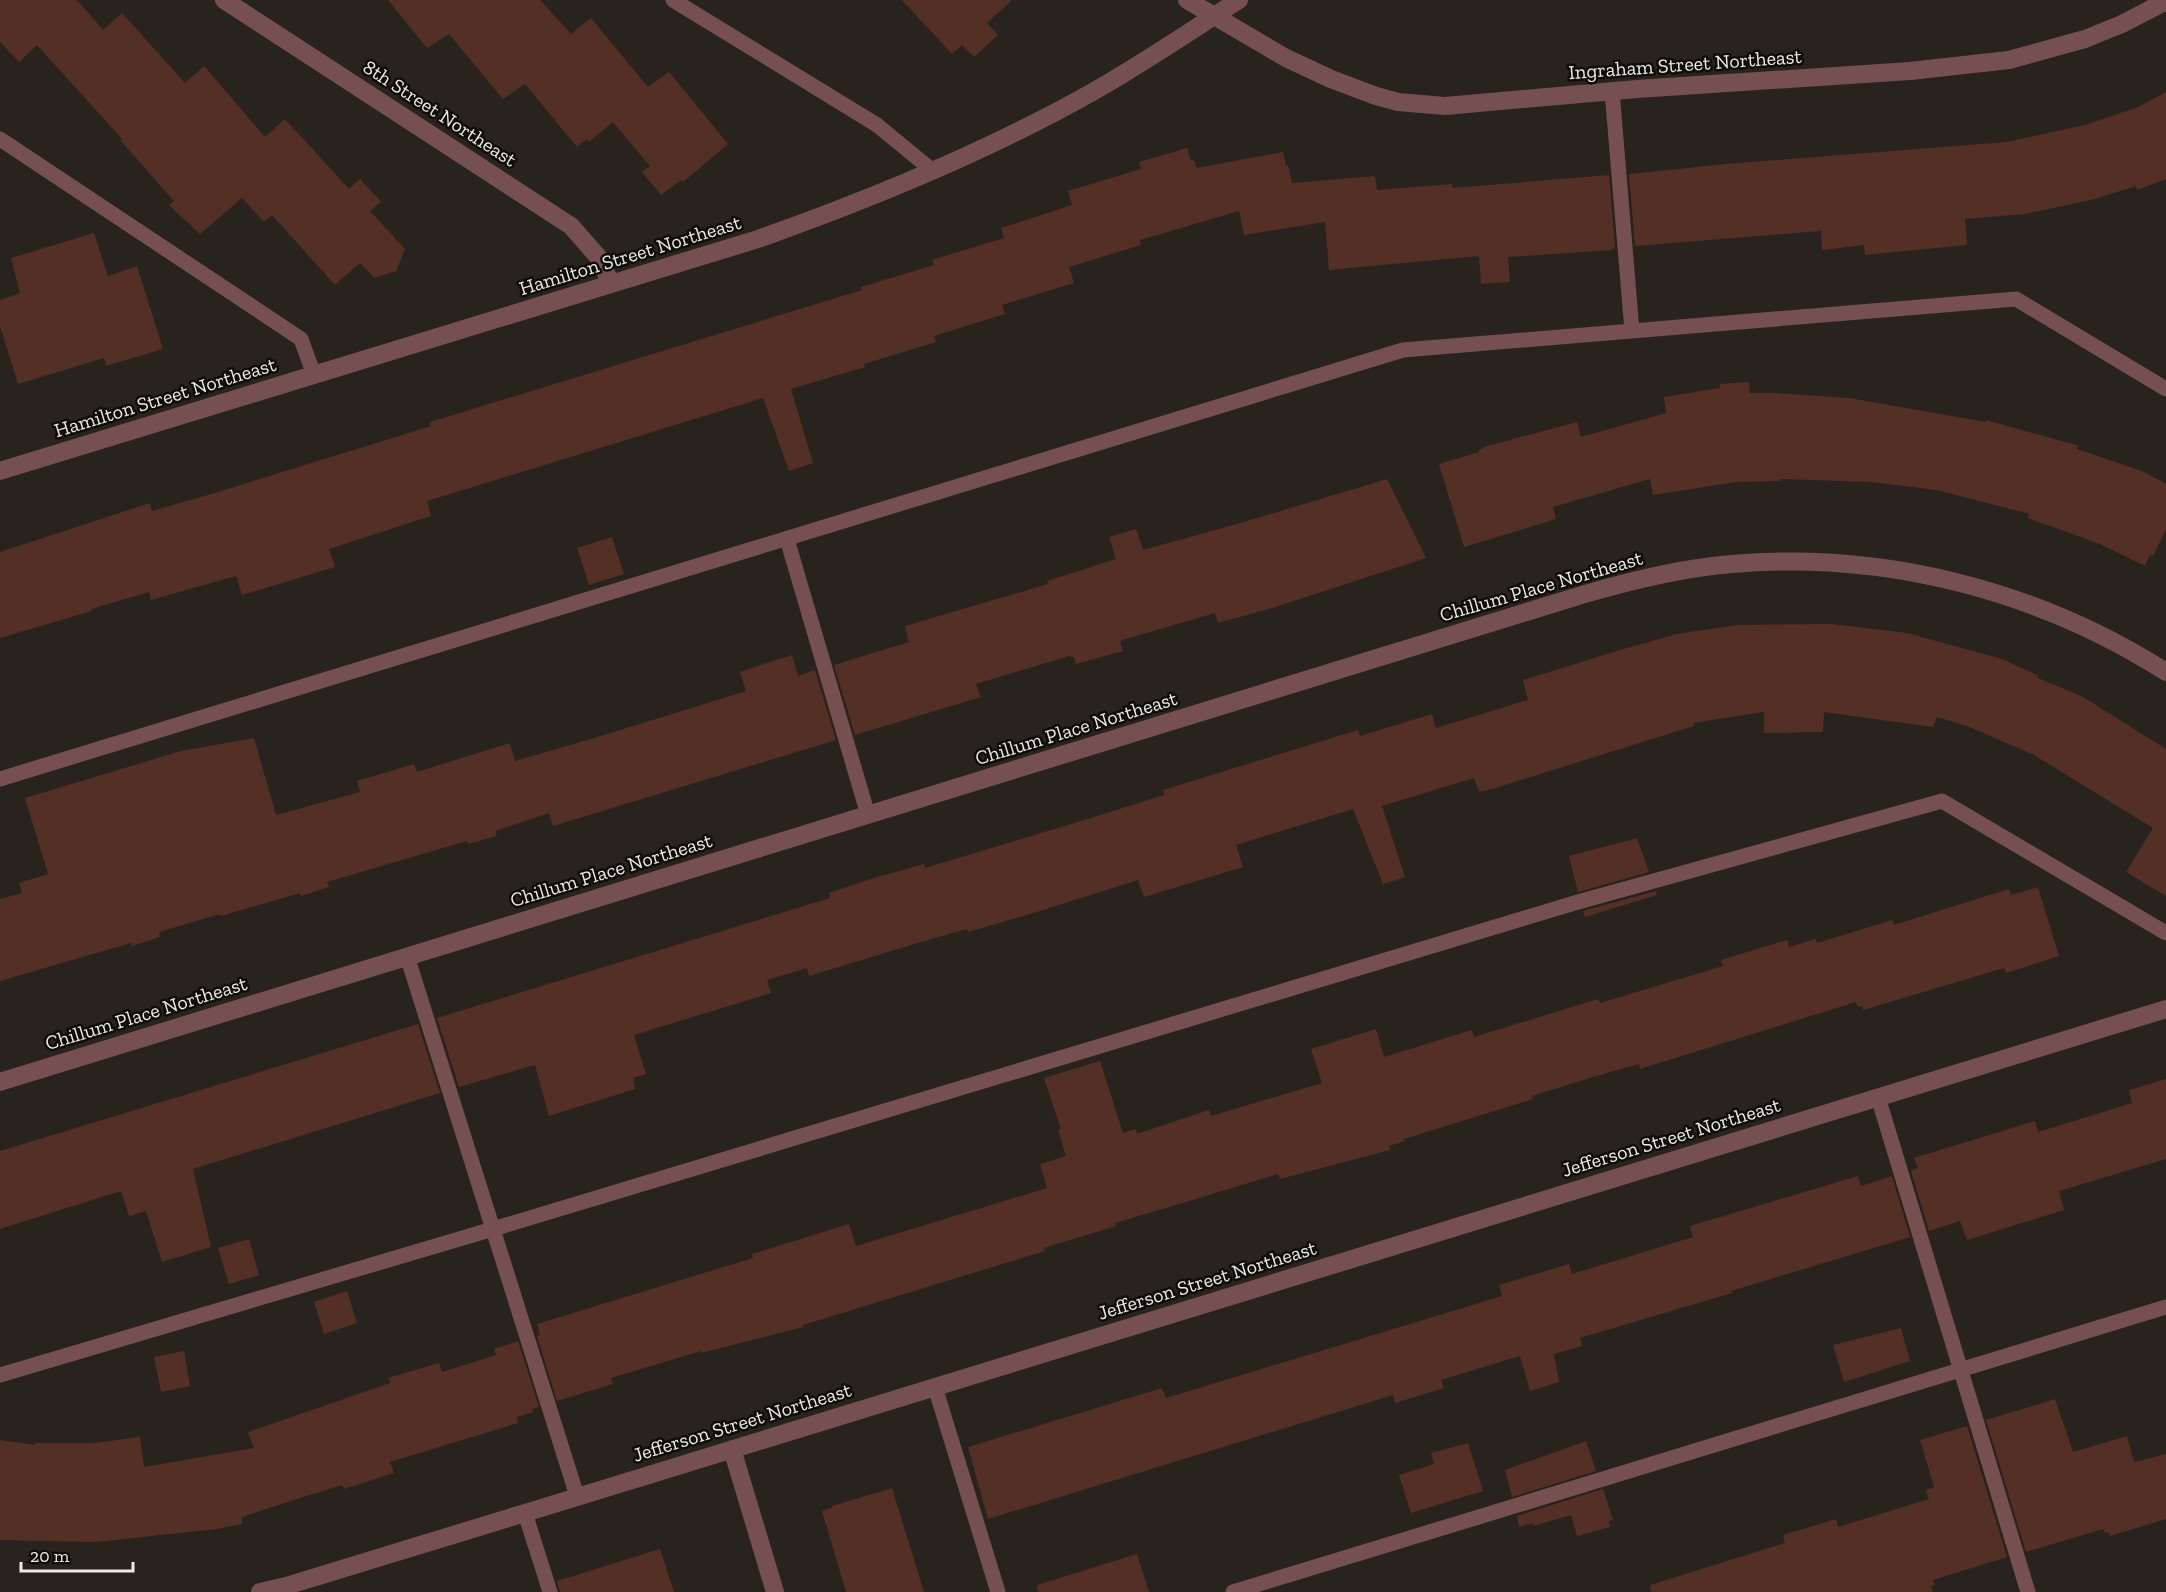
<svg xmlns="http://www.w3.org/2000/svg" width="2166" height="1592" font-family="'Zilla Slab',serif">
<rect width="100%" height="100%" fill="#29231d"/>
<path fill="#542f26" d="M0 0H77L103 30 122 13 185 83 204 66 265 137 285 119 349 189 360 179 381 202 370 211 405 249 396 271 374 278 360 263 335 285 272 215 264 222 242 198 200 234 169 205 174 201 120 140 122 139 37 45 19 62 0 42Z
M388 0H540L571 34 591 18 648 87 669 72 728 144 683 182 681 180 661 195 642 172 650 166 613 122 589 142 587 139 577 147 525 84 503 99 449 34 427 48Z
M902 0H1012L987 23 998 35 974 57 962 45 952 54Z
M2166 92V179L2137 190 2136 186 2095 199 2025 214 1965 219 1967 245 1865 255 1864 245 1822 250 1821 231 1635 246 1629 174 1726 164 2006 142 2085 125 2138 107Z
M1187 148 1191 161 1194 160 1197 168 1283 152 1286 166 1288 165 1292 183 1375 176 1377 190 1452 184 1453 188 1609 175 1615 248 1611 250 1508 257 1510 282 1481 284 1479 256 1329 270 1325 222 1244 235 1239 211 1140 240 1141 245 1069 267 1074 283 1002 305 1005 314 934 336 936 342 864 364 865 367 791 389 813 463 789 471 763 398 427 501 431 516 329 549 335 567 242 595 236 576 151 600 149 592 91 609 92 611 0 638V552L150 503 152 511 208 495 431 426 430 422 862 290 861 287 934 265 932 260 1004 238 1001 228 1072 205 1068 191 1141 169 1139 162Z
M94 233 108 276 137 266 163 349 106 366 104 358 18 384 0 326V300L20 293 11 258Z
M1749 382 1750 393H1776L1849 398 1986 422V420L2079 446 2077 449 2142 471 2166 484V529L2153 556 2150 555 2145 566 2100 544 2028 518 2029 514 1937 490 1870 482 1780 479V481L1736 482 1653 495 1650 479 1553 507 1556 519 1464 547 1439 464 1479 452V450L1487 446 1577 422 1581 437 1666 413 1664 397 1720 388V384Z
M1387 479 1426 558 1269 609 1218 623 1215 613 1167 627 1122 640 1120 642 1123 651 1076 664 1074 657 1069 656 976 684 981 697 855 735 834 665 909 642 905 626 1048 584 1047 581 1116 559 1109 537 1136 529 1143 550 1244 522Z
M612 537 624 574 589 585 577 548Z
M1832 624 1907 633 2002 659 2039 676 2038 678 2083 697 2166 749V896L2126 872 2153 828 2034 755 1967 726 1937 717 1933 727 1824 712 1823 732 1764 733V712L1693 723 1694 726 1492 789 1479 792 1474 778 1382 806 1405 877 1383 884 1353 809 1236 845 1243 867 1144 897 1138 880 1040 911 968 932 967 929 921 942 809 976 807 968 767 980 771 993 634 1035 646 1074 633 1078 635 1089 549 1116 535 1065 459 1087 437 1018 830 898 829 893 874 878 924 864 925 868 1091 818 1164 795 1163 790 1358 730 1360 736 1432 714 1436 728 1528 700 1523 680 1620 650 1677 634 1738 625Z
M792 655 798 676 815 670 836 740 553 826 549 813 495 831 497 836 468 844 467 841 327 882 329 887 301 896 300 893 221 916 220 914 159 932 160 937 132 946 131 943 0 981V899L22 893 19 883 48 874 25 798 181 751 254 738 276 815 360 792 357 781 414 764 417 772 510 743 515 761 601 736 746 691 740 672Z
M1637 838 1649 872 1578 892 1569 856Z
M2038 887 2059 956 2006 973 2004 968 1863 1010 1862 1006 1858 1007 1856 1002 1640 1069 1639 1064 1593 1077 1532 1096 1533 1099 1404 1139 1405 1141 1389 1146 1390 1150 1280 1179 1278 1174 1206 1196 1115 1223 1116 1226 1044 1248 1045 1251 803 1325V1327L701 1353V1351L611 1378 613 1384 557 1401 537 1336 540 1335 537 1324 753 1258 752 1254 849 1224 856 1246 1047 1188 1040 1164 1066 1156 1058 1130 1061 1129 1044 1078 1100 1061 1123 1133 1136 1129 1137 1134 1209 1110 1211 1116 1322 1083 1311 1049 1376 1029 1384 1057 1472 1030 1474 1037 1598 999 1600 1003 1723 966 1721 960 1787 940 1789 947 1816 939 1817 943 1892 920 1894 925 2009 889 2011 895Z
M1656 891 1657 895 1585 917 1583 911Z
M418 1024 440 1093 193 1169 211 1247 162 1262 146 1211 129 1216 121 1191 0 1229V1151Z
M2166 1079V1159L2059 1191 2064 1210 1967 1240 1960 1221 1929 1231 1911 1171 1918 1168 1914 1158 2035 1121 2038 1132 2132 1103 2129 1090Z
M1858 1176 1861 1186 1892 1176 1910 1237 1731 1291 1732 1293 1580 1338 1582 1346 1554 1354 1559 1382 1530 1391 1520 1356 1441 1380 1444 1388 1395 1403 1393 1395 988 1519 968 1447 1162 1388 1166 1398 1502 1296 1499 1285 1569 1264 1572 1274 1693 1237 1690 1226Z
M249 1239 259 1275 229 1284 218 1248Z
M347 1291 357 1323 324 1334 314 1302Z
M1901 1328 1910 1361 1844 1382 1833 1345Z
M518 1341 539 1407 532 1409 533 1412 517 1417 518 1423 390 1462 394 1473 344 1489 342 1485 297 1499 242 1517V1524L217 1529 96 1542 0 1540V1440L35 1445V1443H94L140 1437 144 1467 254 1448 248 1432 390 1383 388 1378 439 1363 442 1372 496 1355 494 1349Z
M184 1351 190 1386 161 1392 154 1357Z
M2055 1399 2073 1452 2127 1436 2134 1462 2166 1454V1519L2110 1536 2108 1532 2105 1533 2103 1529 2026 1552 1986 1420Z
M1967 1426 2007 1557 1933 1580 1935 1585 1931 1586 1933 1592H1651L1650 1585 1785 1543 1783 1535 1836 1519 1838 1527 1929 1499 1926 1490 1934 1487 1920 1440Z
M1586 1441 1596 1471 1512 1497 1505 1470Z
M1468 1443 1483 1491 1411 1513 1399 1475 1434 1464 1431 1453Z
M892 1488 924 1592H846L822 1511 833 1507 832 1506Z
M1603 1489 1613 1520 1609 1521 1610 1527 1577 1536 1571 1515 1533 1526V1523L1519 1527 1517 1516Z
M660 1549 674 1592H560L557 1581Z
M1137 1554 1149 1592H1038L1037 1585Z"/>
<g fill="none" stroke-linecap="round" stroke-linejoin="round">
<path stroke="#765050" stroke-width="15" d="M673 0 877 125 933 171
M1612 91 1632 331
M0 139 301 339 314 375
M787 539 868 815
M0 779 1403 350 2016 299 2166 389
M407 956 577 1496
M1878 1097 2028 1592
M0 1375 493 1229 1578 902 1942 801 2166 933
M935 1387 998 1592
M525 1513 550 1592
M1233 1592 2166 1307"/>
<path stroke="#765050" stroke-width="18" d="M224 0 571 226 599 258 611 284
M1187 0 1286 58 1331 79 1376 96 1398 102 1445 106 1637 89 1910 71 2009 60 2085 39 2122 24 2166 1
M0 471 758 239C874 198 989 151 1096 90 1145 62 1192 30 1239 0
M0 1082 1585 594C1633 580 1682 568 1732 564 1884 551 2037 590 2166 672
M732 1449 775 1592
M260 1592 286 1586 525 1513 2166 1009"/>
</g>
<g text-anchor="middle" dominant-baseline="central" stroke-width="5" stroke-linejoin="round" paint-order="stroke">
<g font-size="20" fill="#eeeae6" stroke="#0f0d0a">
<text transform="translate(1685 64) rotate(-4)">Ingraham Street Northeast</text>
<text transform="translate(440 113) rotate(33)">8th Street Northeast</text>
<text transform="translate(630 255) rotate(-17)">Hamilton Street Northeast</text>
<text transform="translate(165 397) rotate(-17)">Hamilton Street Northeast</text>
<text transform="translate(1541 586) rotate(-16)">Chillum Place Northeast</text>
<text transform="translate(1076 728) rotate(-17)">Chillum Place Northeast</text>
<text transform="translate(611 870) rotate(-17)">Chillum Place Northeast</text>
<text transform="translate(146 1013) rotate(-17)">Chillum Place Northeast</text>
<text transform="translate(1671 1137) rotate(-17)">Jefferson Street Northeast</text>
<text transform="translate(1207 1280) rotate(-17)">Jefferson Street Northeast</text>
<text transform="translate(742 1422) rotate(-17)">Jefferson Street Northeast</text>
</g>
</g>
<path d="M21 1562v9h112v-9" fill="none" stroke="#eeeae6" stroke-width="3"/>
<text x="30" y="1562" font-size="18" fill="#eeeae6" stroke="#0f0d0a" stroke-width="4.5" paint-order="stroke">20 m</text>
</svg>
